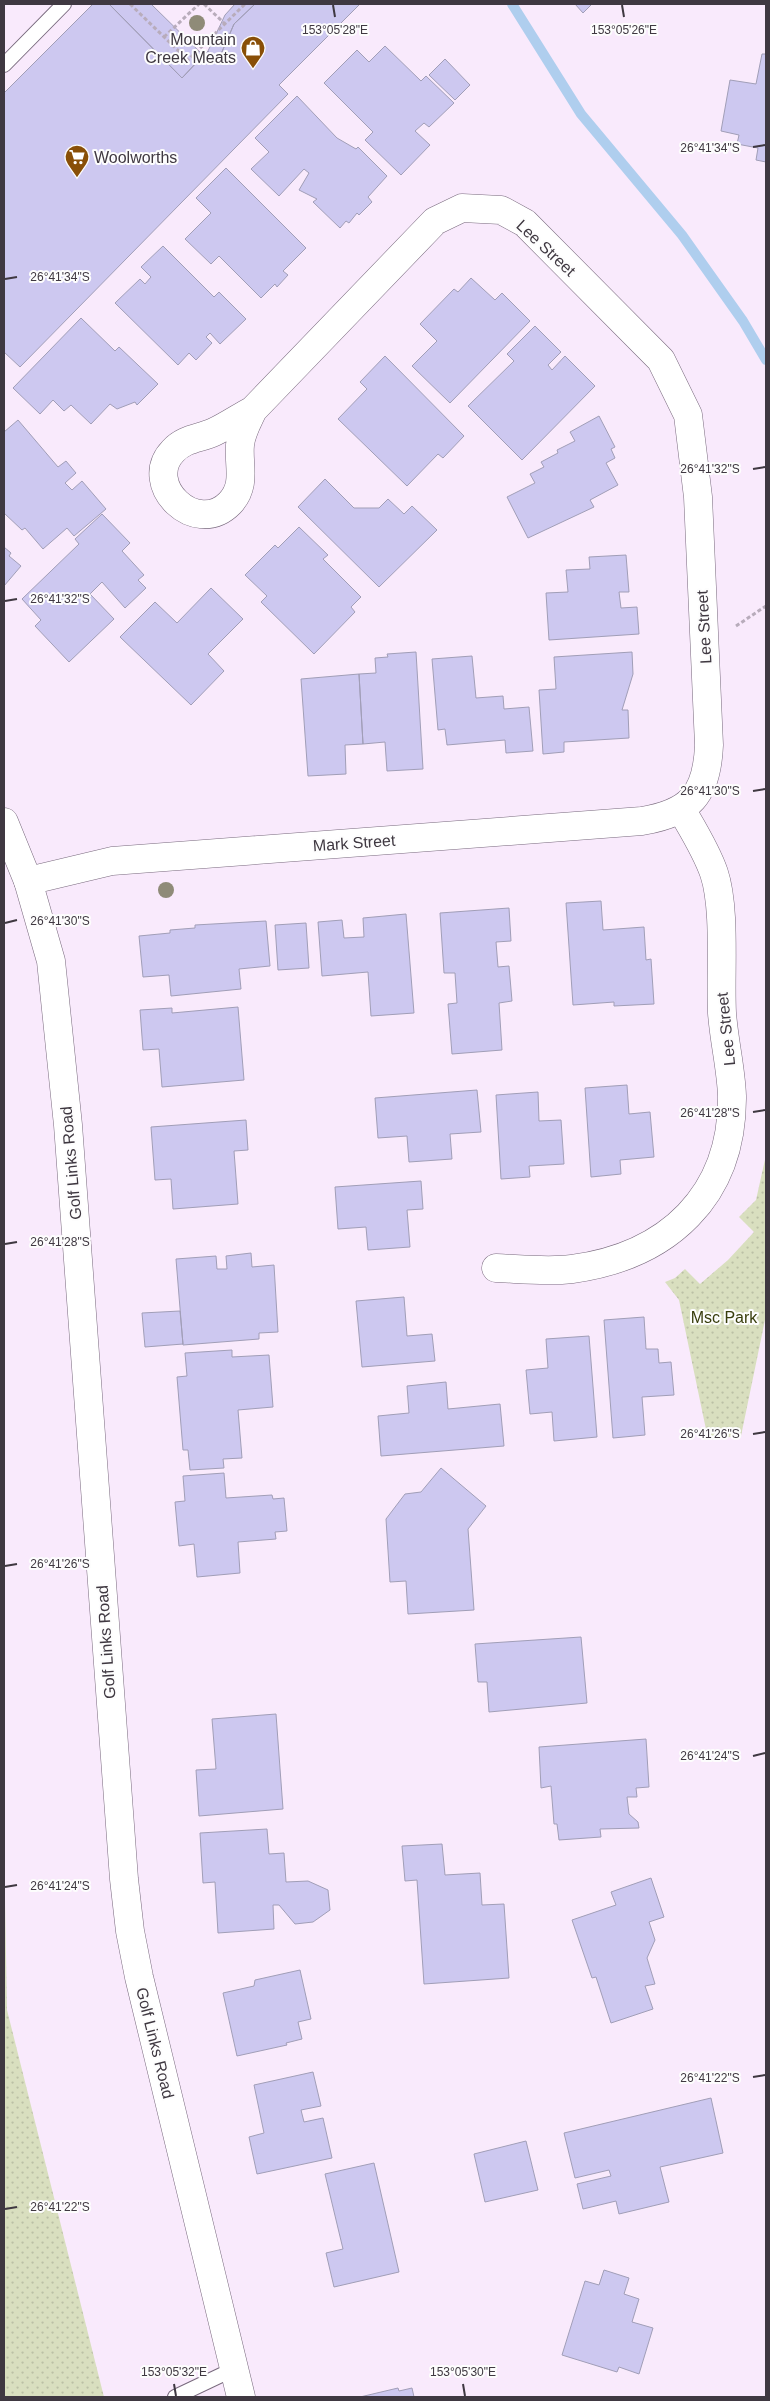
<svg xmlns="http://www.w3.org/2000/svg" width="770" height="2401" font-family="Arial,sans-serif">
<defs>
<pattern id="grass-dots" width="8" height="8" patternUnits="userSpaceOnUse" patternTransform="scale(1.25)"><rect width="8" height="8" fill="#d9dfbf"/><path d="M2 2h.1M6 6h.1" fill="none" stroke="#bbc0a5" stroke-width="1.8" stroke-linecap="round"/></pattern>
</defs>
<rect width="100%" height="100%" fill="#f9eafc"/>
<path fill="url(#grass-dots)" d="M766 1155V1315L741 1436 708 1439 679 1300 665 1282 675 1278 685 1269 700 1284 728 1260 754 1232 739 1217 756 1200Z
M4 1843 7 2010 104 2397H4Z"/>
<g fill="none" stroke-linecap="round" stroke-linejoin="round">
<path stroke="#afceee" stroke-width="10" d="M512 4 581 114 682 235 743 321 766 360"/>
</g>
<path fill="#cdc8f0" stroke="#a19eb7" d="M93 4H109L182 78 208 51 218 61 234 24 255 4H360L279 85 288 94 20 367 4 352V93Z
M109 4H151L203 55 182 78Z
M235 4H255L234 24 218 61 208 51 225 15Z
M575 4H592L583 13Z
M385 46 421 81 426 76 454 103 429 127 424 123 415 131 430 145 401 175 365 140 373 132 324 83 357 50 369 62Z
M762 54H766V162L756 160 758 148 737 144 739 135 721 131 730 80 756 84Z
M445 59 470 85 455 100 429 75Z
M297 96 337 138 356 149 358 147 387 176 368 197 372 202 359 215 357 213 349 223 346 221 340 228 313 202 317 199 299 190 309 173 304 169 279 196 251 169 269 152 255 138Z
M226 168 306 248 283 271 288 275 277 287 275 284 261 298 219 256 211 264 185 239 211 213 196 198Z
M163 246 214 297 219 292 246 319 220 344 210 333 206 337 212 343 196 360 189 353 178 365 115 303 140 279 145 284 151 277 141 267Z
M471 278 495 300 502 293 530 321 450 403 412 366 437 341 420 324 454 289 458 292Z
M81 318 115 351 119 347 158 384 137 405 135 402 117 409 110 404 91 424 71 405 64 411 53 400 40 414 13 388Z
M535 326 561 352 548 365 552 370 565 356 595 386 522 460 468 406 514 361 507 354Z
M385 356 464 436 443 458 438 454 407 486 338 419 367 389 360 382Z
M599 416 615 447 611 449 615 458 606 463 618 485 590 500 594 507 528 538 507 497 535 483 530 474 544 467 541 462 558 453 557 450 575 441 570 432Z
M18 420 58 467 66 461 76 473 65 483 72 490 82 481 106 509 74 536 67 528 43 549 25 528 22 530 4 513V432Z
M325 479 354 508H379L388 499 404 514 412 506 437 530 379 587 298 507Z
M102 514 130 543 122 551 144 575 138 580 146 588 125 608 102 582 90 594 114 619 69 662 35 626 41 620 22 599 79 544 75 539Z
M299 527 328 555 323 559 361 597 351 607 355 612 314 654 261 602 267 596 245 575 275 545 278 548Z
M4 547 11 553 9 556 21 566 4 586Z
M626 555 629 592H619L621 608 637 607 639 634 549 640 546 593 568 592 566 570 590 569 589 557Z
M211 588 243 619 208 654 224 671 191 705 120 637 155 602 177 623Z
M416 652 423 769 387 771 385 742 363 744 359 674 376 673 375 658 388 657 387 654Z
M632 652 633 674 622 710H628L629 738 564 742V752L543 754 539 690 556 689 554 657Z
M472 656 476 698 503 696 504 709 529 707 533 751 506 753 505 740 447 745 445 729 438 730 432 659Z
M359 674 363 744 345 745 346 774 308 776 301 679Z
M601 901 603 930 644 927 646 960 651 959 654 1004 614 1006V1002L573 1005 566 903Z
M509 908 511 941 496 942 498 967 509 966 512 1001 499 1003 502 1050 452 1054 448 1004 457 1003 455 973H444L440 913Z
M406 914 414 1013 371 1016 368 972 322 976 318 922 342 920 344 938 364 937 363 918Z
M266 921 270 966 239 969 241 989 171 996 169 975 143 977 139 936 170 933V930L195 928V925Z
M306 923 309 968 278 970 275 925Z
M238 1007 244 1080 162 1087 159 1049 143 1050 140 1010 172 1008V1013Z
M627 1085 629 1114 650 1112 654 1157 620 1160 621 1174 591 1177 585 1088Z
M477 1090 481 1132 450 1134 452 1159 409 1162 407 1136 378 1138 375 1098Z
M538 1092 539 1121 561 1120 564 1164 529 1166 530 1177 501 1179 496 1095Z
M246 1120 248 1150 234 1151 238 1204 173 1209 171 1179 155 1180 151 1127Z
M421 1181 423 1209 407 1210 410 1247 368 1250 366 1227 338 1229 335 1187Z
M251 1253 252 1267 274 1265 278 1332 259 1333V1339L183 1345 176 1259 216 1256 217 1269H227L226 1256Z
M404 1297 407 1336 432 1334 435 1361 362 1367 356 1301Z
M180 1311 183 1344 145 1347 142 1313Z
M644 1317 646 1349H658L659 1363 671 1362 674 1395 642 1397 645 1435 613 1438 604 1320Z
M589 1336 597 1437 554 1441 552 1412 530 1414 526 1370 548 1368 546 1339Z
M232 1350V1357L269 1355 273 1407 238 1410 242 1458 223 1459 224 1468 190 1470 188 1450H183L177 1377 187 1376 185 1353Z
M446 1382 448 1409 500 1404 504 1446 381 1456 378 1416 409 1413 407 1386Z
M441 1468 486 1506 468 1529 474 1610 408 1614 406 1581 390 1582 386 1519 405 1494 421 1492Z
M224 1473 226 1498 272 1495 273 1499 284 1498 287 1531 275 1532 276 1539 238 1542 240 1573 197 1577 194 1544 179 1546 175 1502 185 1501 183 1476Z
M581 1637 587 1703 489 1712 487 1682H478L475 1644Z
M276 1714 283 1809 199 1816 196 1770 216 1769 212 1719Z
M646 1739 649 1787 636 1788 637 1797H627L629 1814 638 1822 639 1828 600 1829 601 1837 559 1840 557 1824H554L551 1786 541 1788 539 1747Z
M267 1829 269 1854 284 1853 286 1882 308 1881 328 1890 330 1910 313 1922 295 1924 279 1905H273L274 1929 218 1933 215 1882 203 1883 200 1833Z
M442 1844 445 1875 480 1873 482 1905 504 1904 509 1978 424 1984 417 1880 405 1881 402 1846Z
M651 1878 664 1917 649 1922 655 1940 647 1958 655 1984 645 1986 653 2009 611 2023 596 1977 592 1978 572 1920 616 1905 611 1892Z
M300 1970 311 2019 298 2022 302 2039 286 2043 287 2045 237 2056 223 1993 254 1986 255 1980Z
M313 2072 321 2106 301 2110 304 2122 323 2118 332 2158 257 2174 249 2137 264 2133 254 2085Z
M711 2098 723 2153 660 2167 669 2202 619 2214 616 2201 583 2209 577 2184 611 2176 609 2170 575 2178 564 2133Z
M526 2141 538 2190 485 2202 474 2154Z
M374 2163 399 2272 334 2287 326 2253 343 2249 325 2174Z
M604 2270 629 2278 624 2294 639 2299 632 2322 653 2328 639 2374 619 2367 617 2372 562 2355 585 2281 599 2285Z
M398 2388 399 2391 412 2388 414 2397H360Z"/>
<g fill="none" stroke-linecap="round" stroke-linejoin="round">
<defs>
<path id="lane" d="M4 65 64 4
M175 2397 234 2369"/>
<path id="street" d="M253 410C248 421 241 433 240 445 238 465 247 485 230 503 196 538 141 484 173 451 185 438 199 439 214 432 227 426 240 417 253 410Z
M28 881 112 861 642 821C690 813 707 795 709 745L698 497 688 415 661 360 525 223 501 210 462 208 435 221 253 410
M496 1268C521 1269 547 1272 572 1269 668 1256 733 1196 732 1096 731 1068 724 1041 722 1013 720 973 726 909 714 873 706 850 693 830 681 809"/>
<path id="secondary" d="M4 822 28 881 51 961 68 1125 124 1879 130 1931 139 1977 241 2397"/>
</defs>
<use href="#lane" stroke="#796a7e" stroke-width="16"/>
<use href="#street" stroke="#796a7e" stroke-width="29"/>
<use href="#secondary" stroke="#796a7e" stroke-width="29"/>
<path stroke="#b8acbb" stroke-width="3" stroke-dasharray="4 2.5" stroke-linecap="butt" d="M130 4 188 60 245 4
M204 4 225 24
M164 37 199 4
M736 626 766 606"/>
<use href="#lane" stroke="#fff" stroke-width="14"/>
<use href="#street" stroke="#fff" stroke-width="28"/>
<use href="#secondary" stroke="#fff" stroke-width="28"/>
</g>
<g fill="#8f8b78">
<circle cx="197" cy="23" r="8"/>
<circle cx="166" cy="890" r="8"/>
</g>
<path fill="none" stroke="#3f3841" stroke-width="2" d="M333 5 335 17M622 5 624 17M753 147 765 145M5 279 17 277M753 469 765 467M5 601 17 599M753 791 765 789M5 923 17 920M753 1112 765 1110M5 1244 17 1242M753 1434 765 1432M5 1566 17 1564M753 1756 765 1753M5 1887 17 1885M753 2077 765 2075M5 2209 17 2207M174 2384 176 2396M463 2384 465 2396"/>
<defs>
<symbol id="shop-pin" viewBox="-11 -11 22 30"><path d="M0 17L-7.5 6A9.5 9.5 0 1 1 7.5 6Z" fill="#894f07" stroke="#fdfdfd"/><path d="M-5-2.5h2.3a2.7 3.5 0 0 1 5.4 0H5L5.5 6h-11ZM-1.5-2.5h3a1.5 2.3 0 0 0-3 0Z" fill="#fff"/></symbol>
<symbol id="supermarket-pin" viewBox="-11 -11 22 30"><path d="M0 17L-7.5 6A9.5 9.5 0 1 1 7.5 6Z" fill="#894f07" stroke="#fdfdfd"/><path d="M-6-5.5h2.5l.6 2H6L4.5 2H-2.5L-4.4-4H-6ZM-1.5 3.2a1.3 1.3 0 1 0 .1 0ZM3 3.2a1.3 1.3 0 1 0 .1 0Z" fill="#fff"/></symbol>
</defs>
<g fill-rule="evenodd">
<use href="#shop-pin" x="239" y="34" width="28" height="38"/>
<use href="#supermarket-pin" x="63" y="143" width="28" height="38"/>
</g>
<g text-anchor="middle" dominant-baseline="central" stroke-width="4" stroke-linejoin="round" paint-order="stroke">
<g font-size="16" fill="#3f3841" stroke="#fdfdfd" text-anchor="end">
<text x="236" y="39">Mountain<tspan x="236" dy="18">Creek Meats</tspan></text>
<text x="94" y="157" text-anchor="start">Woolworths</text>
</g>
<g font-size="16" fill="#3f3841" stroke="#fdfdfd">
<text transform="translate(546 248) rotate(43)">Lee Street</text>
<text transform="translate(704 627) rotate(-93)">Lee Street</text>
<text transform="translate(354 843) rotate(-4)">Mark Street</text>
<text transform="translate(726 1029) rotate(-96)">Lee Street</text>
<text transform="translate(71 1163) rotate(-95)">Golf Links Road</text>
<text transform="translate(106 1642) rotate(-94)">Golf Links Road</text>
<text transform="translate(155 2043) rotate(76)">Golf Links Road</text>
</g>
<g font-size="16" fill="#383d0c" stroke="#fdfdfd">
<text x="724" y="1317">Msc Park</text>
</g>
</g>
<g font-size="12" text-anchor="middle" fill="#3f3841" stroke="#fdfdfd" stroke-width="4" stroke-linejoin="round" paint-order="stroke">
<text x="335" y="34">153°05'28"E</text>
<text x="624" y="34">153°05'26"E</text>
<text x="710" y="152">26°41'34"S</text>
<text x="60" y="281">26°41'34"S</text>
<text x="710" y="473">26°41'32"S</text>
<text x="60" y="603">26°41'32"S</text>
<text x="710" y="795">26°41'30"S</text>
<text x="60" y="925">26°41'30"S</text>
<text x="710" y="1117">26°41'28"S</text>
<text x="60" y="1246">26°41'28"S</text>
<text x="710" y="1438">26°41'26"S</text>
<text x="60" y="1568">26°41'26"S</text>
<text x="710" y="1760">26°41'24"S</text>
<text x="60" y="1890">26°41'24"S</text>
<text x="710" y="2082">26°41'22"S</text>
<text x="60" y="2211">26°41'22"S</text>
<text x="174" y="2376">153°05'32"E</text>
<text x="463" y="2376">153°05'30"E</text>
</g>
<rect width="770" height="2401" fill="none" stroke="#3f3841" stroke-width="10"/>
</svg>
